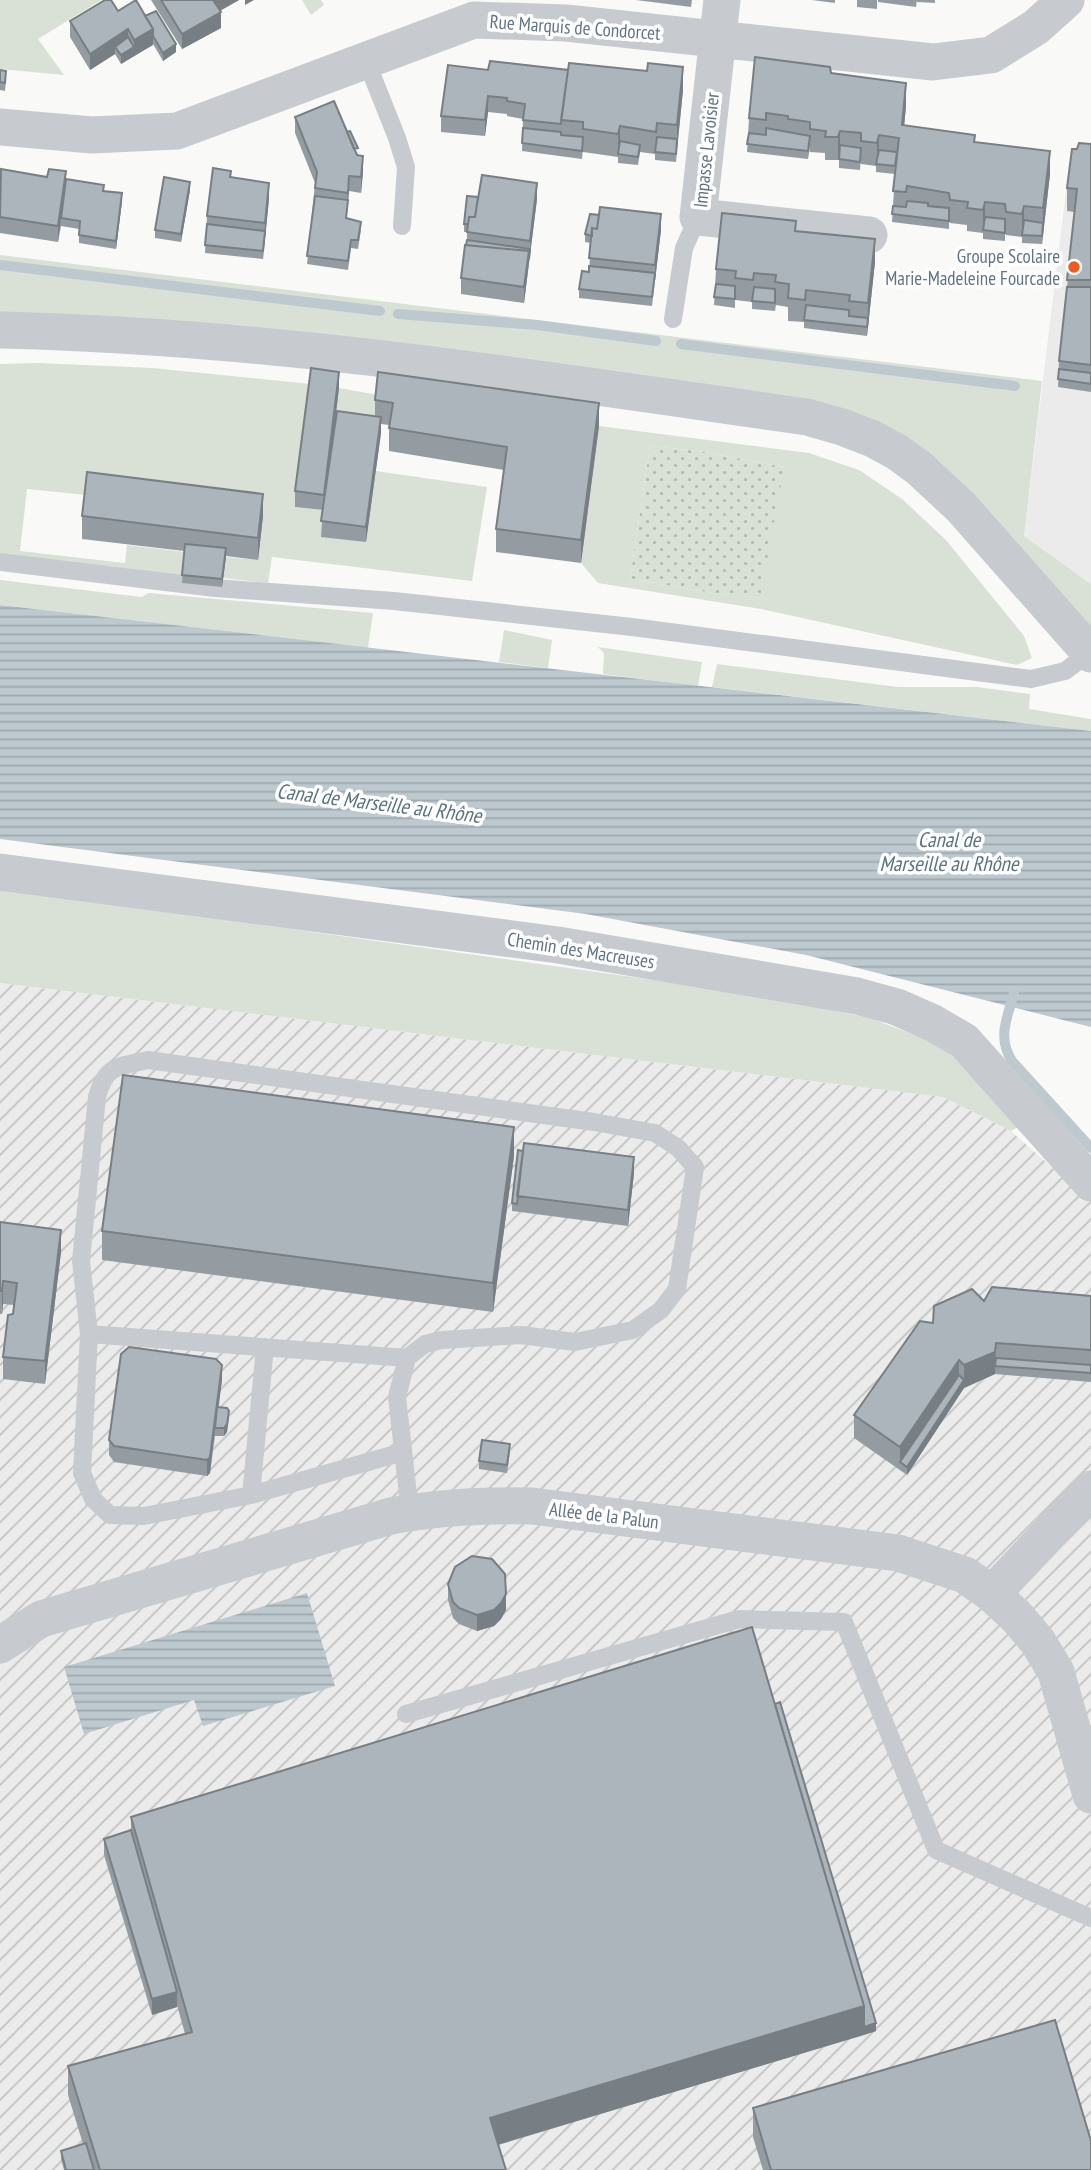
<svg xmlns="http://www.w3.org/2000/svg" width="1091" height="2170" font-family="'PT Sans Narrow',sans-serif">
<defs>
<pattern id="industrial-furrows" width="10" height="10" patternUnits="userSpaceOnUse" patternTransform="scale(1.75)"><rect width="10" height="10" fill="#eaebea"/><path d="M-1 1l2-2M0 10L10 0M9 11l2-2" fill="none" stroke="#c1c3c3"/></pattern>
<pattern id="park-dots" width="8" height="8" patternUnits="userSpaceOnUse" patternTransform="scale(1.75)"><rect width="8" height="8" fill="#d9e0d6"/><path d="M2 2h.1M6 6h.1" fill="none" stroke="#b3bab3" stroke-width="1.8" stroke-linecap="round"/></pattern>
<pattern id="water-rules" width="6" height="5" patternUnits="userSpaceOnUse" patternTransform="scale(1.75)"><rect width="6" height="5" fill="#bdc9cf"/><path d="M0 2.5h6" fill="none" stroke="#9da8ae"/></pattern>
</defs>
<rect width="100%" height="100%" fill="#f9faf7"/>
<path fill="#eaebea" d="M1071 150 1091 153V584L1024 536Z"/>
<path fill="url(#industrial-furrows)" d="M0 983 943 1097 1011 1131 1064 1178 1091 1158V2170H0Z"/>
<path fill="#d9e0d6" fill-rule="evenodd" d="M0 0H101L38 39 64 75 0 69Z
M302 0H321L324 5 311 15Z
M0 255 1042 381 1024 536 1091 584V635L909 443 0 316Z
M39 363 153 368 311 384 295 507 323 510 339 388 378 395 366 542 376 471 487 487 472 581 272 557 268 583 223 578 226 557 258 560 87 495 27 489 20 551 125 563 127 545 185 552 182 576 109 566 104 570 0 557V364Z
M599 426 809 453 859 470 902 499 946 540 1024 636 1032 658 1017 665 761 609 598 583 581 563ZM650 446 698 451 784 467 737 597 630 579Z
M0 580 142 597 148 593 373 613 368 648 0 605Z
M504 630 552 640 548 668 499 662Z
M598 647 702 662 698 686 603 674 604 653Z
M717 664 898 687H977L1030 694 1029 709 1091 719V731L712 687Z
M0 888 774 997 869 1018 937 1043 964 1066 1020 1126 1011 1131 943 1097 0 983Z"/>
<path fill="url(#park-dots)" d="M650 446 698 451 784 467 761 594 737 597 630 579Z"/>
<path fill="url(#water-rules)" d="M0 605 1091 731V1027L806 955 586 914 0 839Z
M307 1593 335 1686 203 1726 194 1700 84 1734 64 1667Z"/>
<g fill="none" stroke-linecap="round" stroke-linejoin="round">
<path stroke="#bdc9cf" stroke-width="10" d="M0 265 380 311
M398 314 537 325 656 341
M681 344 1015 386
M1014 993C1007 1019 997 1037 1012 1061L1091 1148"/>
<path stroke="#c7cbcf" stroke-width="18" d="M366 60 397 138 406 167 402 226
M673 319 684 248 698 217
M0 562 215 588 394 601 632 627 1031 679 1065 671 1089 653
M89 1334 407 1358
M403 1452 251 1495 144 1516 110 1515 93 1499 82 1473 89 1334 81 1261 97 1097C106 1064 118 1067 148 1060L594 1122 655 1133 678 1148 695 1167 677 1289 661 1310 633 1330 575 1342 521 1335 442 1340 425 1344 407 1358 397 1397 410 1512
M251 1495 265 1347
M406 1714 739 1619 844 1622 936 1850 1091 1918"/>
<path stroke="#c7cbcf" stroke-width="37" d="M722 0 698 217 869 235
M0 127 92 135 177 131 474 20 566 23 933 62 991 55 1036 27 1066 0
M0 330C271 336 539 379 807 417L842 427 873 439 897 452 919 468 961 507 1091 654
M0 872 558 945 857 996 897 1007 933 1023 964 1041 1091 1183
M992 1594 1091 1489
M0 1645 41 1619 391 1516C439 1507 484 1505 532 1506L898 1553 965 1575 992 1594 1016 1616 1038 1642 1056 1672 1091 1795"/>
</g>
<path fill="#949ca2" d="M151 0H239L220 11 221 28 182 49Z
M636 0H692L691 7Z
M812 0H835V3Z
M857 0H877V9L857 7Z
M878 0H917L916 7 878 2Z
M917 0H935V3L917 2Z
M118 11 145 16 176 52 163 61 153 44 121 64 115 54 90 70 70 37V21Z
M0 70 6 79 5 91 0 90Z
M488 70 683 90 676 162 655 160V154L640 152 638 165 618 163V155V157L583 152V148L582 159 522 151 523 119 507 116V114L488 112 485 136 441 132V116Z
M831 73 906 106 904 126 975 142 1050 174 1042 244 1022 243V237L1006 235 1005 229V241L983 239V233L967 231V225L950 223 949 216V229L892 222 895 174 876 172V166L861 164V156L860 170 839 168V158L838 160H825V153L810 152V148L808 159 747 152 749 118Z
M295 117 358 155 363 172 361 193 349 191 346 218 361 230 358 249 351 248 348 270 307 264 315 183 295 133Z
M1091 144V392L1058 387 1059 361 1075 212 1067 211V188L1077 149Z
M0 175 47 177 66 179 104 191 122 201 116 249 79 243V229L61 226 58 242 0 233Z
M231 177 269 199 263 259 205 253 207 216Z
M190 190 181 242 155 238V230Z
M537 199 524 303 461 294V278L467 240V232H464V224Z
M661 230 652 306 579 298V289L589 272 591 243 585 242V234Z
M796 231 875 262 867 336 804 328V322L788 321V307L776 305 775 311 752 309V302L735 300V308L714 305 716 269Z
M339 388 331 452 375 416V400L599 426 581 563 496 552V529L504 470 389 451V425L381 424V433L366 542 321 537 323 510 295 507V491Z
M82 516H263L258 560 226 556 222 587 182 583 184 551 82 539Z
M523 1151 634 1173 628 1226 512 1211V1203Z
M514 1156 493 1312 102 1260V1231Z
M0 1222 61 1252 45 1384 3 1379V1357L13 1314 14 1305 3 1304 2 1314H0Z
M1091 1296V1382L995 1374 964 1388 907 1475 854 1438V1415L933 1323 984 1301Z
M222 1380 218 1407 229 1419 227 1432 224 1436H215L210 1473 207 1476 114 1462 109 1455V1440Z
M510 1452 507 1473 479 1469V1461Z
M448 1584 506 1610 501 1619 494 1626 477 1631 459 1624 453 1618 448 1600Z
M775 1704 876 2031 498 2145 506 2170H64L61 2159V2151L83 2144 68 2095V2066L185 2034 177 2005V2007L152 2015 104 1855V1839L131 1830V1817Z
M753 2108 1091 2170H763L753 2137Z"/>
<path fill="#787f84" d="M212 0H239L212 15Z
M245 0H254L245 5Z
M221 12V28L182 49V34Z
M128 29V45L115 47V54L90 70V54Z
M153 29V45L121 64V55L134 47V40Z
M176 44V52L163 61V53Z
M683 67V90L677 148V125Z
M906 83V106L902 148V125Z
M488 96V112L485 136V120Z
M620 126V149L618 157V134Z
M840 131V154L838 160V137Z
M879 135V158L877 166V143Z
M1050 151V174L1042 244 1043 208Z
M363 156V172L361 193V177Z
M66 171V187L61 218 58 242V226Z
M349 176V191L346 226V218Z
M190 182V190L181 242V234Z
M269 183V199L263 259 265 223Z
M537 183V199L524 303V287L529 251 530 249Z
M122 193V201L116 249V241Z
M985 202V225L983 233V210Z
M1024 206V228L1022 237V214Z
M661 214V230L655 281V265Z
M875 239V262L867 336 868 303Z
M339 372V388L324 511V495Z
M599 403V426L581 563V540Z
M381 417V433L366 542V527Z
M263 494V516L258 560V538Z
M226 548V557L222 587V579Z
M514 1127V1156L493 1312V1283Z
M634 1157V1173L628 1226V1210Z
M61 1230V1252L45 1384V1361Z
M3 1281V1304L2 1314V1291Z
M996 1343 995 1374 964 1388 907 1475V1467L964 1380V1365Z
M959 1360V1383L900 1462V1447Z
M222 1365V1380L216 1428H215L210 1473 207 1476V1460Z
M229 1411 227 1432 224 1436V1428Z
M506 1594V1610L501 1619 494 1626 477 1631V1615Z
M177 1992V2007L152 2015V1999Z
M864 2006V2035L490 2147V2118Z
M876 2023V2031L864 2035V2027Z"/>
<path fill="#acb5bc" stroke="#787f84" stroke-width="2" d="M105 0H111L118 11 136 0 153 29 134 40 128 29 90 54 70 21Z
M161 0H213L221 12 182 34Z
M156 11 176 44 163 53 153 36V29L145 16Z
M128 37 134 47 121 55 115 47Z
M755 57 830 67 831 73 906 83 902 125 975 135 974 142 1050 151 1043 208 1024 206 1022 214 1006 212 1005 204 985 202 983 210 967 208 968 202 950 200 949 193 907 186 906 192 893 191 899 138 879 135 877 143 861 141V133L840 131 838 137H825L826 131 810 129V122L788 119V116L766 113V120L749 118Z
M490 61 568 70 561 124 523 120 525 104 507 101V98L488 96 485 120 441 116 448 65 488 70Z
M569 63 647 71 648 63 683 67 677 125 657 123 656 132 620 126 618 134 583 129V122L561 120Z
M0 70 6 71 5 83 0 82Z
M334 101 357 155 363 156 361 177 349 176 348 193 315 188 317 172 295 117Z
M523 128 561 132V135L583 137 582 151 522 143Z
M766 128 810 136 808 151 747 144 749 133 766 135Z
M350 131 358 148 354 149 347 132Z
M657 137 677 139 676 154 655 152Z
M620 141 640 145 638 157 618 154Z
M1079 143 1091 144V280H1067L1077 189 1067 188 1072 149H1077Z
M840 145 861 148 860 162 839 159Z
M879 150 897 152 895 166 876 164Z
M213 168 231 171 230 177 269 183 265 223 207 216Z
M1 169 47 177 49 169 66 171 58 226 0 217Z
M482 175 537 183 530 241 467 232 469 217H475Z
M164 177 190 182 181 234 155 230Z
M66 179 104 185 103 191 122 193 116 241 79 235 80 221 61 218Z
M315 196 348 200 346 218 361 222 358 240H351L348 261 307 256Z
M467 196 478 197 475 217H469L468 224H464Z
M907 201 928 203V206L949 208V221L892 214 893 206 906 207Z
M600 207 661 214 655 265 589 258 592 228 597 229Z
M722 213 796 221 795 231 875 239 868 303 849 301 850 295 806 290 805 300 788 298 789 284 775 282 776 275 754 273 753 280 735 278 736 271 716 269Z
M590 214 599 215 597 229 592 228V236L585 234Z
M985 217 1005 219V233L983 230Z
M1024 220 1043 223 1042 236 1022 235Z
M207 224 265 231 263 251 205 245Z
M467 240 530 249 529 259V251L466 245Z
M465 245 529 251 524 287 461 278Z
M589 266 655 273 652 297 579 289 582 271 589 272Z
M716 284 735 286V299L714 297Z
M754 287 775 289V303L752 301Z
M1067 287H1091V365L1059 361Z
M806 305 849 310V316L868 318 867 327 804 320Z
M311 368 339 372 324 495 295 491Z
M1059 369 1091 373V384L1058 379Z
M378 372 599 403 581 540 496 529 507 447 389 428 393 403 375 400Z
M337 411 381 417 366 527 321 521Z
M87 472 263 494 258 538 82 516Z
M185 544 226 548 222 579 182 575Z
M123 1075 514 1127 493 1283 102 1231Z
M524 1143 634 1157 628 1210 517 1196Z
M518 1150 523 1151 517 1204 512 1203Z
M0 1222 61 1230 45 1361 3 1357 8 1315 13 1314 17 1283 3 1281 2 1291H0Z
M992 1287 1091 1296V1350L996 1343 995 1352 964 1365 959 1360 900 1447 854 1415 920 1321 933 1323 934 1306 972 1289 984 1301Z
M129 1347 216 1359 222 1365 210 1457 207 1460 114 1446 109 1440 121 1354Z
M996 1358 1091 1365V1373L995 1366Z
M959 1375 964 1380 907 1467 900 1462Z
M217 1407 227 1408 229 1411 227 1424 224 1428H215Z
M482 1440 510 1444 507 1465 479 1461Z
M472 1556 492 1559 505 1574 506 1594 501 1603 494 1610 477 1615 459 1608 453 1602 448 1584 455 1567Z
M752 1627 864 2006 490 2118 506 2170H100L68 2066 192 2032 131 1817Z
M780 1702 876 2023 864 2027V2006L775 1704Z
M131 1830 177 1992 152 1999 104 1839Z
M1055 2020 1091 2141V2170H771L753 2108Z
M86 2143 94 2170H66L61 2151Z"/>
<circle fill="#f15920" stroke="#fff" stroke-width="2.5" cx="1074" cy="267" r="7"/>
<g text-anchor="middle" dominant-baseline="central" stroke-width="7" stroke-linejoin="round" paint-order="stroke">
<g font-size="19" fill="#627484" stroke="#fff">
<text transform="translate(575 27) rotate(4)">Rue Marquis de Condorcet</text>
<text transform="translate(706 150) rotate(-84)">Impasse Lavoisier</text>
<text transform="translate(581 950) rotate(9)">Chemin des Macreuses</text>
<text transform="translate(604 1515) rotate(7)">Allée de la Palun</text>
</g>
<g font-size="19" fill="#627484" stroke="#fff" text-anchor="end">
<text x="1060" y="256">Groupe Scolaire<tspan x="1060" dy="22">Marie-Madeleine Fourcade</tspan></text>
</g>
<g font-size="21" font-style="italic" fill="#5d747e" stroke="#fff">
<text transform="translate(379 803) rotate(7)">Canal de Marseille au Rhône</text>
<text x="949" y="839">Canal de<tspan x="949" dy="24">Marseille au Rhône</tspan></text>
</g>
</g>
</svg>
